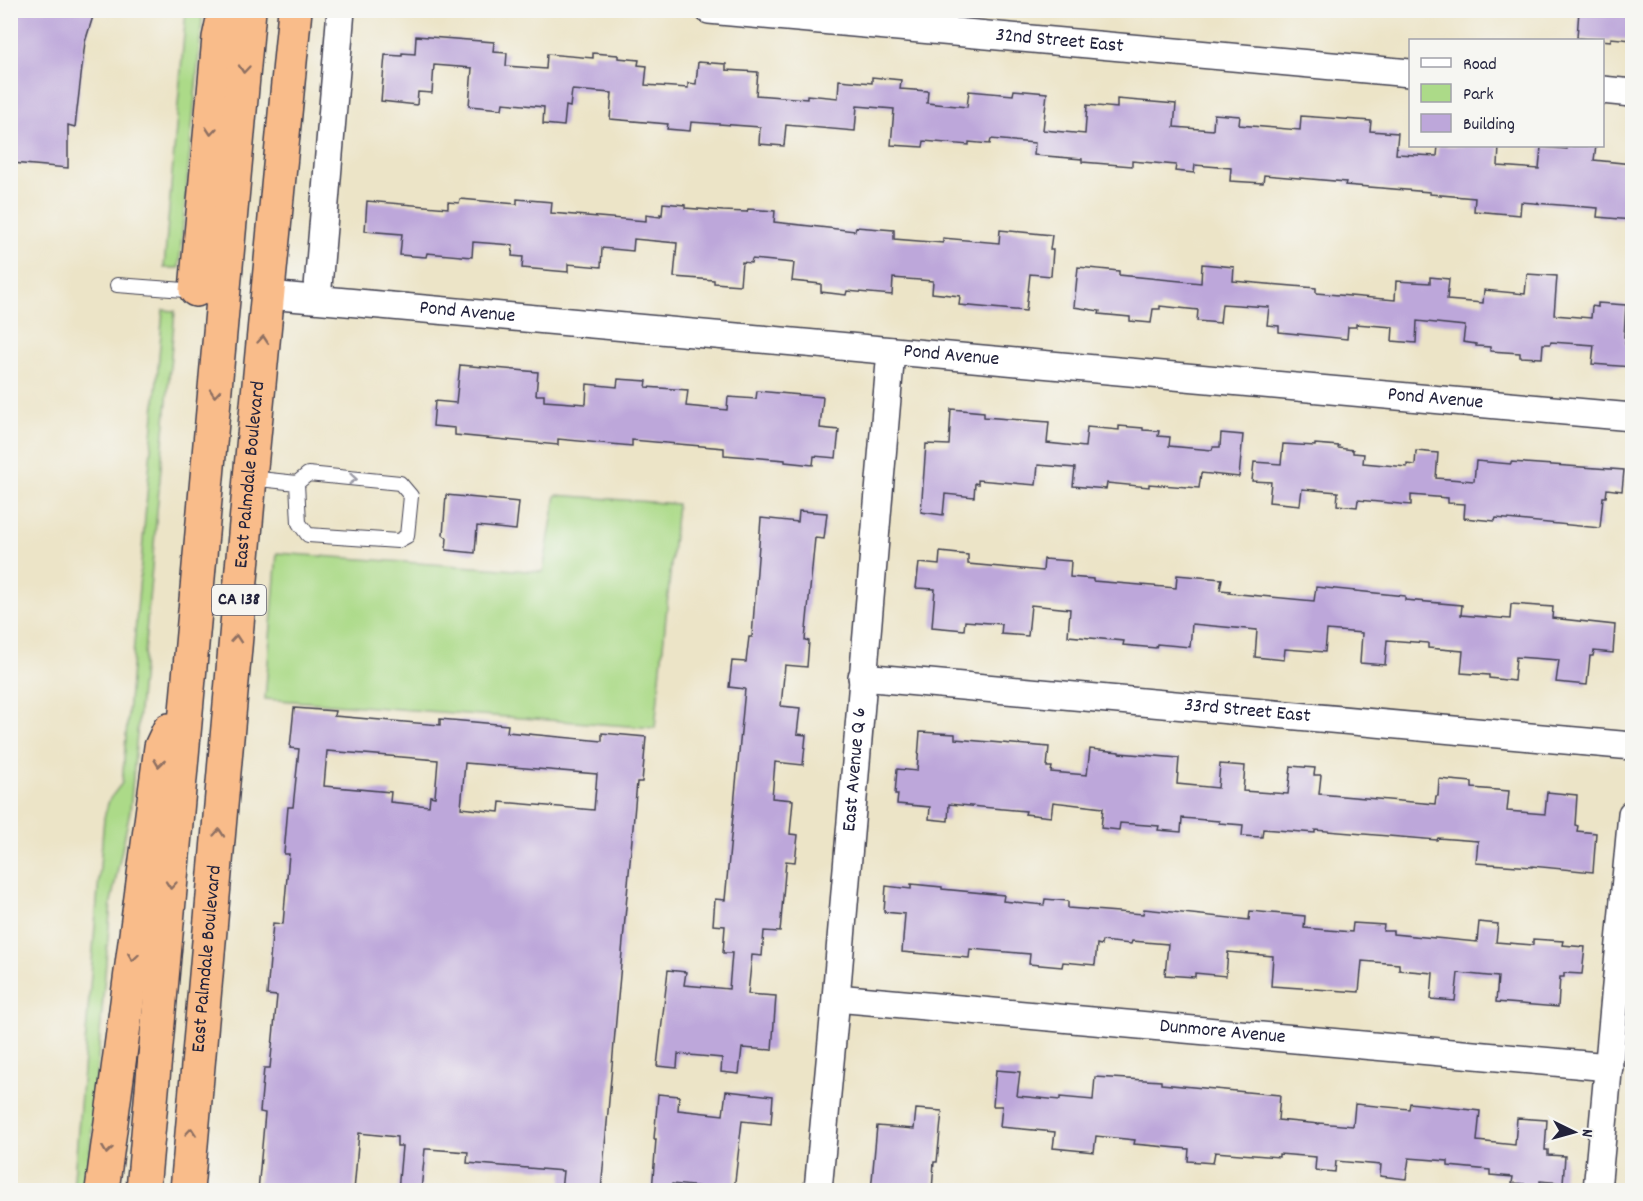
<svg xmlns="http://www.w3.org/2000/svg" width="1643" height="1201" font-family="Dekko,sans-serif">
<rect width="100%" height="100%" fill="#f6f6f2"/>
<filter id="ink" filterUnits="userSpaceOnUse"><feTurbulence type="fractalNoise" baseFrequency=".0167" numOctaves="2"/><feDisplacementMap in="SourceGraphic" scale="12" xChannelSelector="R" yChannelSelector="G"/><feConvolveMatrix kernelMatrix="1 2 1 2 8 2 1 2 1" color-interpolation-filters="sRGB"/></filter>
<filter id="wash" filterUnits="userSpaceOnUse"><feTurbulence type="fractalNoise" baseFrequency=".008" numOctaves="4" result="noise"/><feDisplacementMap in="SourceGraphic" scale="24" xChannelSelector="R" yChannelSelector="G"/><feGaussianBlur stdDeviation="1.35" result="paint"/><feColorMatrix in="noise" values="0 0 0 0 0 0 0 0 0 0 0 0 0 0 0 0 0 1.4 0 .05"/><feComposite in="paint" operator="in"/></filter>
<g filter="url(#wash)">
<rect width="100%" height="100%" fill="#ece4c7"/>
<path fill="#acda88" stroke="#677e62" stroke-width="1.5" d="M186 11H203L179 268H164Z
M163 310 175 311 130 811 111 902 87 1190H73L104 818 109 800 122 783Z
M556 495 677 504 655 728 265 699 277 553 543 572Z"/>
<g id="blocks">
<path fill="#bda7da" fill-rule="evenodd" d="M10 10H95L85 42 75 127 68 125V168L12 163Z
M1579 10H1632V40L1611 38V41L1577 38Z
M416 36 494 42 493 52 507 53 506 66 546 69 547 54 593 58V53L618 55V58L639 60 638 65 647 66 645 85 688 88V83L696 84 698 62 726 64V70L758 72 756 95 807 99V95L838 98 839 80 872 83V77L901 80 900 89 928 91 927 103 967 107 969 91 1013 95 1014 90 1047 93 1043 130 1085 134 1087 105 1117 108V99L1176 104 1174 127 1213 130 1214 114 1240 116 1239 125 1300 130 1301 116 1371 121 1370 131 1398 133 1396 154 1437 156 1438 146H1499L1498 166 1539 169 1541 147 1567 149V146H1596L1594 160 1632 164V220L1597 217 1598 208 1521 202 1520 215 1474 211 1475 198 1430 194V192L1345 185 1346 182 1264 175 1263 183 1230 181 1231 168 1195 165 1194 173 1175 171 1176 165 1132 161V166L1082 162V159L1034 155 1035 143 991 139 990 144 969 142V145L924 141 923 147 891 145 894 109 857 106 855 131 786 125 784 146 759 144 760 127 691 122 690 131 667 129 668 124 610 119 612 93 572 90 570 107 566 106 564 126 543 124 544 107 503 103 502 109 469 106 472 68 434 65 432 93 418 92 417 105 381 101 385 55 402 56V53L415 54Z
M460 199 517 204V199L552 202 551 213 646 221V215L660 217V214L662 215 663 203 685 205V208L723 211 747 212 748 209 775 211 774 222 855 231 856 227 894 230V239L943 243V238L999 243 1000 230 1052 235 1050 250H1053L1051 276 1030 274 1026 311 959 305 960 296 932 293 933 281 893 278 892 295 847 291 846 295 821 292V284L792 281 794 263 752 259 751 263 742 262 740 285 714 283V280L674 277 677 243 634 239 633 251 602 248 601 267 568 264V272L522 268 523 257 512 256 513 245 473 242 472 257 427 253 426 257 400 255 402 234 365 231 367 201 448 208V202L459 203Z
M1202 264 1234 267 1233 281 1316 288V293L1395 300 1396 281 1430 283V277L1449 279 1447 300 1483 303 1484 290 1525 294 1527 274 1557 276 1554 315 1591 318 1592 306 1598 307V303L1626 305 1624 337H1626L1625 344H1632V367L1592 364 1594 345 1551 342 1550 344H1543L1542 358 1520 357V353L1490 351V347L1476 346V344L1463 342 1465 326 1417 321 1416 343 1392 341 1393 327 1356 324V327H1348L1347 339 1279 332V326L1267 325 1269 307 1222 304 1220 323 1197 321 1198 310 1160 306V309H1153L1151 323 1130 321V317L1099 314 1100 311 1074 307 1078 267 1119 271V275L1201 283Z
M460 365 538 372 536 395H544V401L586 404 587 384 617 387 618 379 647 381 646 387 688 390 686 406 727 410 728 397 756 399 757 391 823 397 820 428 839 430 836 458 814 456 813 465 785 462V460L724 455V448L632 440V446L558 439V445L455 435V428L433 426 435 401 456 403Z
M951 409 984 412V417L1049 422 1047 443 1085 447 1087 427 1119 430V426L1143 428V430L1159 431 1158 436 1170 437 1169 446 1212 450 1213 447H1220L1221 433 1243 435 1239 477 1201 473 1199 488 1149 484V487L1107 483 1106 489 1073 486 1075 468 1038 465 1036 485 978 480V484L975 483 974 497 945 494 943 515 921 512 926 444 949 445Z
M1283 444 1315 446V444L1339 446 1338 448 1353 450V453L1364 454 1363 463 1407 467V464L1415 465 1416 451 1438 453 1436 478 1474 481 1476 461 1511 464V462L1624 470 1622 491 1607 489 1606 497H1603L1600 528 1496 518 1495 521 1464 518 1465 504 1448 503V498L1411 495V505L1358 500 1357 507 1337 505 1338 492 1302 489 1300 505 1269 502 1271 482 1252 481 1254 462 1281 464Z
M446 495 519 502 516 530 477 526 475 553 446 550 447 538 443 535Z
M799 511 827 513 824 539 815 538 805 640 809 641 807 667 785 665 781 706 800 708 797 734 806 735 803 765 775 762 772 798 793 800 790 834 798 835 795 862 786 861 780 932 764 931 762 956 752 955 748 994 776 996 772 1050 742 1048 739 1074 721 1072 722 1058 678 1054 677 1068 657 1066 668 970 686 972 684 985 729 989 732 953H723L725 926 713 925 715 899 725 900 745 689 729 687 732 661 746 662 749 637H752L761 518 798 522Z
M940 552 968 555V564L1043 571 1044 559 1071 561 1070 577 1093 579V581L1176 588 1177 575 1222 579 1220 590 1230 591 1229 593 1314 601 1316 587 1405 596V600L1462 605 1461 615 1510 619 1511 604 1553 607 1552 618 1615 625 1613 653 1594 651 1593 656H1590L1587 685 1556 682 1559 660 1516 657 1514 681 1489 678V675L1461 673 1463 651 1428 648V643L1387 640 1385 665 1360 663 1362 633 1327 630 1325 652 1285 649 1284 660 1255 657 1257 630 1192 624 1190 647 1157 644 1156 648 1123 645 1124 641 1068 636 1070 609 1031 605 1028 636 1001 634 1002 624 965 621 964 630 932 627 935 589 916 588 919 563 939 565Z
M294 708 335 711 334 716 440 725V719L508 725 507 732 602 741V733L646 737 642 782H637L601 1191H561L563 1171 467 1163 468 1152 428 1149H425L421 1191H398L402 1146H397V1137L359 1133 354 1191H258L265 1113 260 1112 264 1068H270L277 996 267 995 273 923 283 924 289 854H284L288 807H293L299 749 290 748ZM327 751 438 760 435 797 430 796 429 806 390 802 391 792 324 786ZM465 763 597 774 594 810 500 802 499 812 461 808Z
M920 732 955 734V739L1049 747 1047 767H1052L1051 772 1087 775 1090 749 1119 752V753L1179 758 1177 784 1218 788 1220 764 1245 766 1243 791 1288 794 1291 766 1315 768 1314 775H1321L1319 794 1435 804 1436 796H1438L1439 779 1472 782V788L1509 791 1507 811 1545 814 1547 792 1577 795 1575 825 1578 826 1577 831 1596 833 1593 872 1532 866V867L1476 863 1478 841 1438 838 1437 840 1315 830V833L1263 829 1262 837 1242 836 1243 825 1219 823V821L1182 818 1181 832 1158 830 1159 826 1120 823 1119 830 1101 828 1103 808 1053 802 1051 817 1025 814 1026 811 949 804 948 821 929 819 930 807 897 804 898 794H895L897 769 917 771Z
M911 884 942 887V889L1004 895 1003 901 1044 905 1045 899 1068 901V908L1143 914 1144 909 1249 920 1250 911 1305 916 1304 928 1352 932 1353 923 1384 925 1383 931H1393V934L1477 942 1479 922 1498 924 1496 942 1533 945V939L1563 941 1562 945 1585 947 1582 974 1564 973V977H1560L1558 1007 1496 1002 1498 977 1458 973 1455 1001 1431 999 1433 973 1399 970V964L1362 961 1359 992 1271 986 1273 956 1228 952 1226 976 1195 973V977L1165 975 1168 944 1132 941 1131 944 1102 941 1101 945 1097 944 1095 965 1063 962 1062 967 1029 964 1030 954 970 949 969 958 902 952 905 914 884 912 886 886 911 889Z
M996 1070 1020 1072 1017 1096 1060 1100V1097L1093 1100 1095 1077 1161 1081V1084L1280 1095 1278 1120 1319 1124V1123L1353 1126 1355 1104 1409 1109 1410 1103 1480 1111 1477 1141 1515 1145 1517 1118 1547 1120 1545 1150H1548V1155L1565 1156 1563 1183 1540 1181V1185L1512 1183 1513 1177 1490 1175V1170L1448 1166V1161L1409 1158 1406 1179 1380 1176 1381 1165 1336 1161 1335 1172 1315 1170 1316 1157 1279 1154V1157L1215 1152 1213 1163 1188 1161 1189 1149 1134 1144 1135 1140 1096 1136 1094 1152 1053 1148 1055 1132 1000 1127 1002 1106H993Z
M726 1091 773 1096 771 1124 742 1121 734 1190 672 1184 671 1191H652L656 1139H654L658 1094 679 1096 678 1110 723 1115Z
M916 1109 942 1111 937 1162H934L932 1191H871L877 1126 914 1129Z"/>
</g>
</g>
<g filter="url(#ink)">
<use href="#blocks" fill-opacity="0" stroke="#403f50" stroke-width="1.5"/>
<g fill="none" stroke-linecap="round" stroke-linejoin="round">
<defs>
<path id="lane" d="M117 285 198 291
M250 478 297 483 308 474 400 483 411 496 407 536 398 541 308 535 299 523 297 483"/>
<g id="street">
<path id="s1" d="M709 10 1410 73"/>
<path d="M1602 90 1632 93"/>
<path id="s2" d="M268 295 1632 417"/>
<path d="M317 299 341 10"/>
<path id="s3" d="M862 677 1632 746"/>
<path id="s4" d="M836 998 1609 1067"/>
<path id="s5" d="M818 1190 836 998 891 351"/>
<path d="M1597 1190 1632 814"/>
</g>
<g id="highway">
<path d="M196 290 219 38 225 10"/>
<path d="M102 1190 161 747 169 730"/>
<path d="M143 1190 249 10"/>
<path id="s6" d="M187 1190 250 478 295 10"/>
</g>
</defs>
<use href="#lane" stroke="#403f50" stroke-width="16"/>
<use href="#street" stroke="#403f50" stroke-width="30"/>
<use href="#highway" stroke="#403f50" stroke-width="36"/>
<use href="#lane" stroke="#fff" stroke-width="14"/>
<use href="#street" stroke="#fff" stroke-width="27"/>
<use href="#highway" stroke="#f9bc8a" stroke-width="33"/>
</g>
<defs><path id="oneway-chevron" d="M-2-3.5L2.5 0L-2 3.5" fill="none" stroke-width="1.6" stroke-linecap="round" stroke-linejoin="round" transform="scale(1.5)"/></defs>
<g stroke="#8e6f62">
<use href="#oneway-chevron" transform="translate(244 69) rotate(95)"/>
<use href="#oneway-chevron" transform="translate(211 131) rotate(95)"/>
<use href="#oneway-chevron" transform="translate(263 340) rotate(-85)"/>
<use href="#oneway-chevron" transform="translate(215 393) rotate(95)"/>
<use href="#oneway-chevron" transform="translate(236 639) rotate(-85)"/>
<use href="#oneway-chevron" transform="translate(159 763) rotate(98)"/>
<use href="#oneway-chevron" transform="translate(219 833) rotate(-85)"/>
<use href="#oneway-chevron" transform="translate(171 885) rotate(95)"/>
<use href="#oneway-chevron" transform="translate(133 957) rotate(98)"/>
<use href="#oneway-chevron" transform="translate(191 1132) rotate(-85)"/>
<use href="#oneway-chevron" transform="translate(107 1150) rotate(98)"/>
</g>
<use stroke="#9c9ca7" href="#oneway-chevron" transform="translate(353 479) rotate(5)"/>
</g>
<g text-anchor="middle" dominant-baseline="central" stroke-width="4.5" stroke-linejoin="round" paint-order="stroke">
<rect fill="#f6f6f2" stroke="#626272" stroke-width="1.5" x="212" y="585" width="54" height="30" rx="4.5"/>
<g font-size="18" font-weight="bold" fill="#22223b">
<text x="239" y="600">CA 138</text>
</g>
<g font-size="20" fill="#22223b" stroke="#f6f6f2">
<text stroke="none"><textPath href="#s1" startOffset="352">32nd Street East</textPath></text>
<text stroke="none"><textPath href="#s2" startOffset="200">Pond Avenue</textPath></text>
<text stroke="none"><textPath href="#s2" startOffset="686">Pond Avenue</textPath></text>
<text stroke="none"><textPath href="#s2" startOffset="1172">Pond Avenue</textPath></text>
<text stroke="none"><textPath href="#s6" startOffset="718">East Palmdale Boulevard</textPath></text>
<text stroke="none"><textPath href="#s3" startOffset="387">33rd Street East</textPath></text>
<text stroke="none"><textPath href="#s5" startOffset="422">East Avenue Q 6</textPath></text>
<text stroke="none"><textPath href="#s6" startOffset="232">East Palmdale Boulevard</textPath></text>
<text stroke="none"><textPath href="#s4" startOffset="388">Dunmore Avenue</textPath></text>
</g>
</g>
<rect width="1643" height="1201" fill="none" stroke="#f6f6f2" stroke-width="36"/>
<rect x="1409" y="39" width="195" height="108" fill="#f6f6f2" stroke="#a1a1a9" stroke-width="1.5"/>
<rect x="1421" y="58" width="30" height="9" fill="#ffffff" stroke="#a1a1a9" stroke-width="1.5"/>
<text x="1463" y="69" font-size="18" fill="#22223b">Road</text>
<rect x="1421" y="84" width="30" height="18" fill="#acda88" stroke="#a1a1a9" stroke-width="1.5"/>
<text x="1463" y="99" font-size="18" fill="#22223b">Park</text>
<rect x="1421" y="114" width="30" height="18" fill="#bda7da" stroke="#a1a1a9" stroke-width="1.5"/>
<text x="1463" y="129" font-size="18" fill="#22223b">Building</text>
<g transform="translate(1574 1132) rotate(95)" stroke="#f6f6f2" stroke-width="4.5" paint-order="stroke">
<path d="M0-4.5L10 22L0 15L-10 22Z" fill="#22223b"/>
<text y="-9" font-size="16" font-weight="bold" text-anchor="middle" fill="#22223b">N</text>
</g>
</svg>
